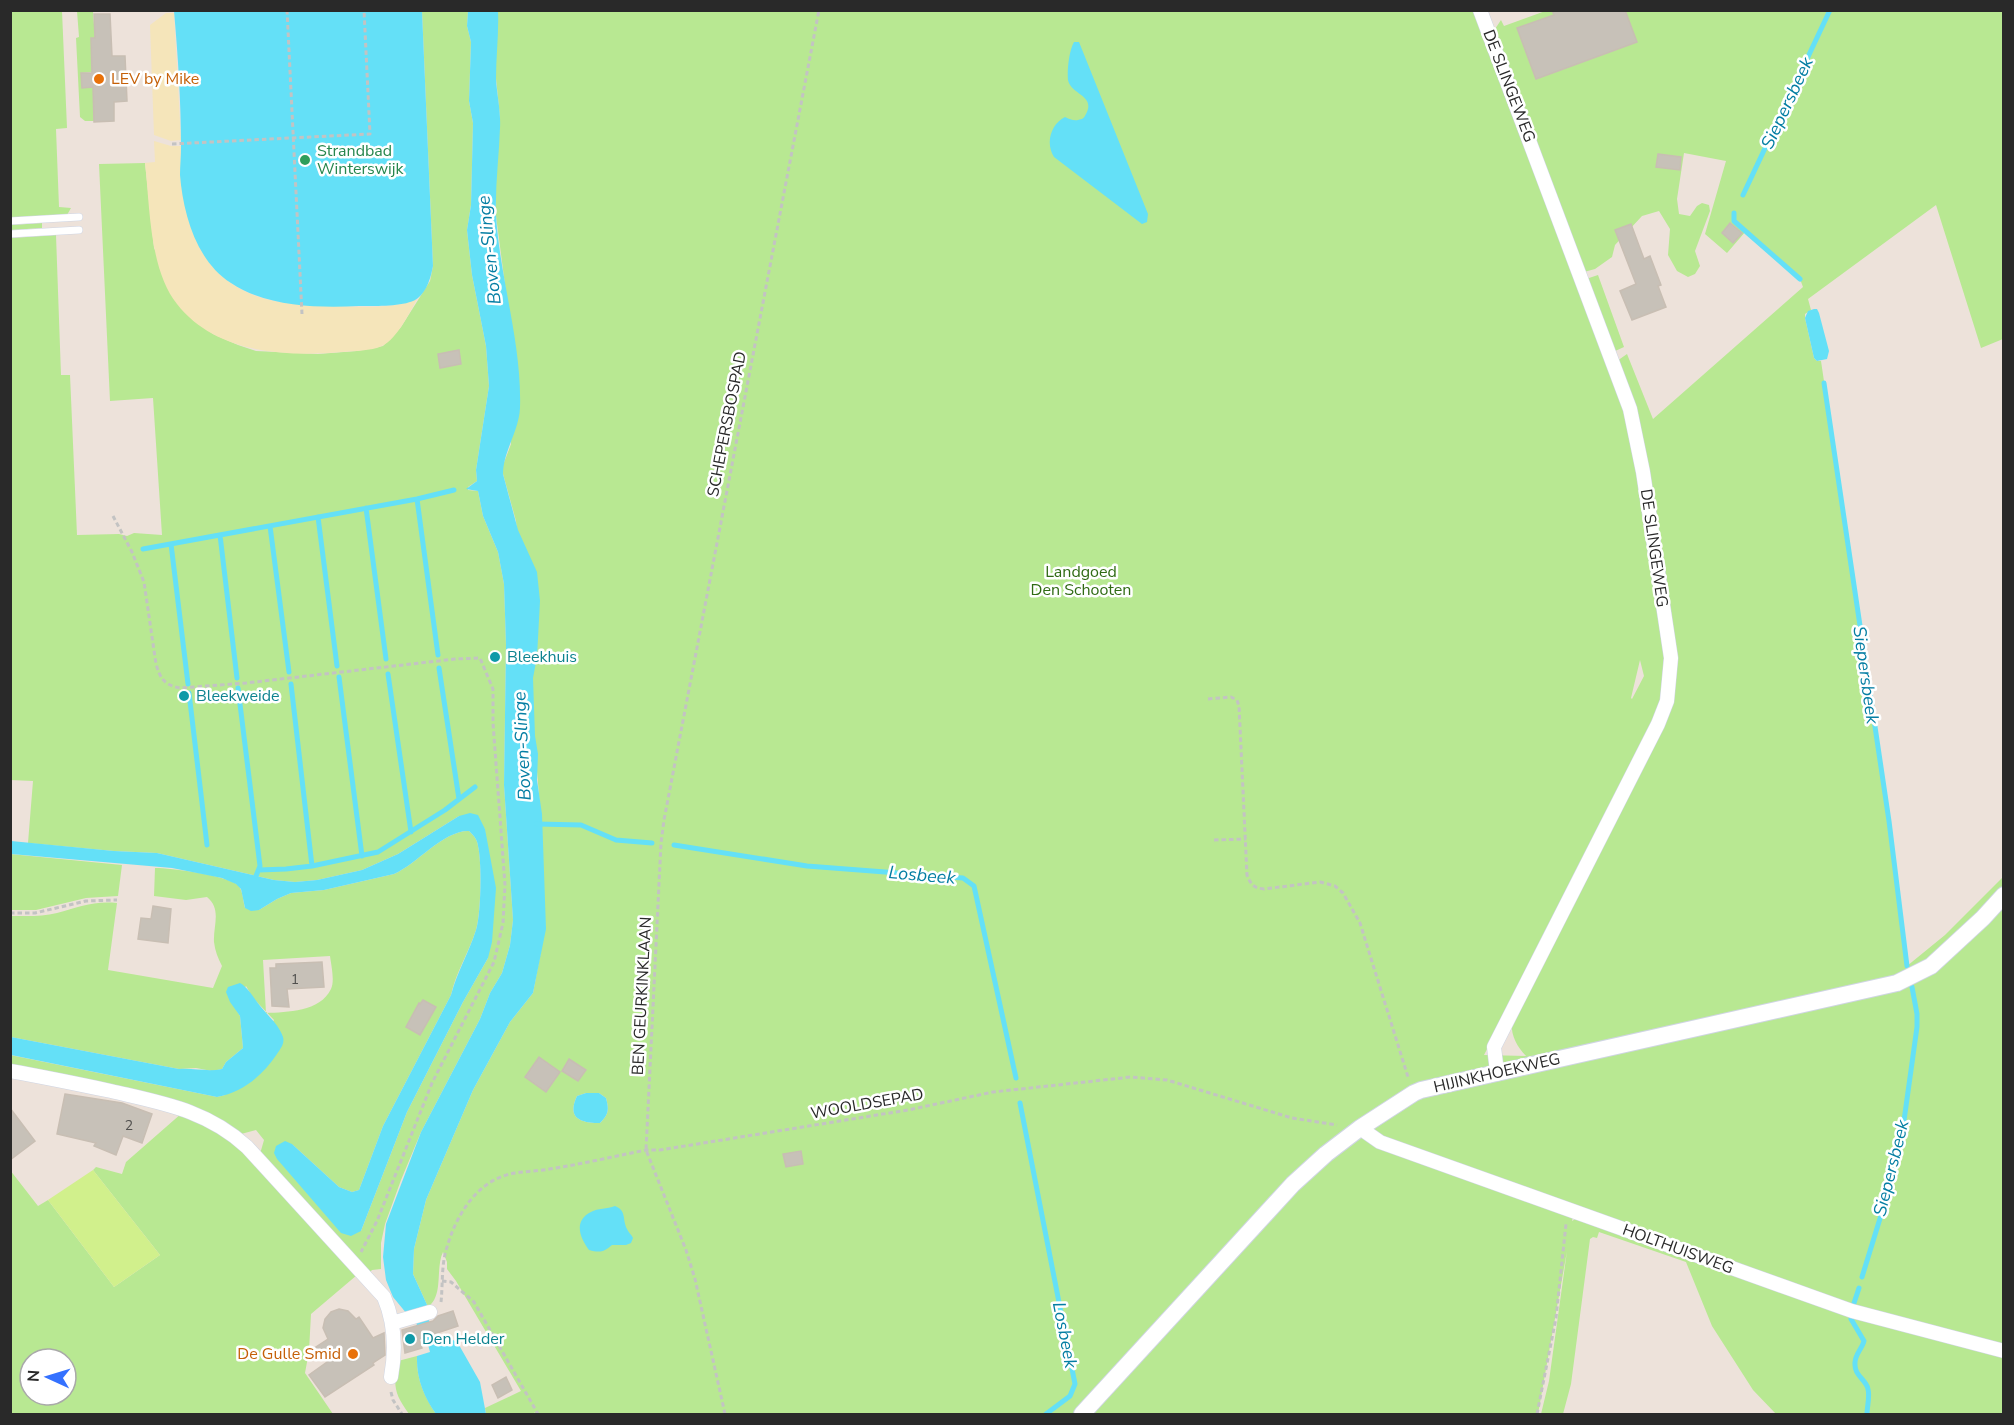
<svg xmlns="http://www.w3.org/2000/svg" width="2014" height="1425" font-family="'Nunito Sans',sans-serif">
<rect width="100%" height="100%" fill="#ede2da"/>
<path fill="#b8e892" fill-rule="evenodd" d="M1548 10 2003 11V339L1981 348 1936 205 1808 299 1811 310 1805 314V318L1814 358 1817 361H1821L1889 821 1907 966 1945 935 2003 877V887L1939 953 1896 978 1547 1055 1597 1056 1905 986C1943 967 1975 935 2003 903V1346L1857 1307 1575 1206 1572 1221 1577 1218 1852 1316 2003 1357V1414H1776L1753 1390 1712 1326 1686 1262 1599 1232 1597 1238 1593 1237 1590 1239 1571 1384 1563 1414H1541L1549 1381 1567 1251 1538 1414H535L534 1412V1414H486L485 1408 521 1391 456 1281 447 1269V1262L443 1252C435 1269 444 1295 428 1307L413 1274 414 1249 426 1200 473 1090 510 1022 533 993 541 951V819L516 521 503 474V465L511 444 507 300 496 216V180L500 117 489 11H1476L1626 411 1639 472 1667 658 1663 699 1654 722 1484 1055 1526 1056C1515 1044 1510 1034 1512 1016L1663 722C1671 700 1674 681 1674 658L1644 451 1632 405 1617 361 1627 354 1653 419 1803 287 1800 279 1746 231 1727 253 1705 234 1726 161 1684 153 1677 199 1679 214 1690 216 1697 206 1702 203 1709 205 1710 211 1695 251 1700 266 1695 274 1688 277 1677 271 1668 255 1670 229 1659 211 1642 216 1615 245 1612 257 1595 269 1584 272 1493 32 1501 20 1504 26ZM1640 660 1644 676 1632 699 1631 698ZM586 1093H599L606 1098C609 1109 609 1114 600 1123 582 1123 566 1119 577 1096Z
M11 11H62L67 128 56 129 59 207 71 208 67 215 11 218Z
M77 11H93L95 38H91L92 72 81 73 82 87H93L94 121H85L80 117 76 38 79 37Z
M422 11H468L467 26 471 42 469 101 473 123 471 205 467 230 472 275 486 346 489 386 476 470 477 481 468 487V490L478 491 483 516 498 552 504 584 506 645 504 785 513 920 510 945 502 973 490 993 480 1019 421 1132 401 1180 385 1224 381 1243V1269L372 1270 368 1274 260 1154 264 1140 256 1130 241 1134 220 1120 11 1067 10 1055 217 1097 225 1095 274 1020 253 998 246 986 234 1006 240 1016 243 1048 226 1062 222 1069 212 1071 196 1068 179 1069 11 1037V916C26 916 42 917 57 913 81 907 91 901 117 903L108 970 213 988 222 966C218 958 215 951 214 942 213 926 222 909 207 897L186 900 154 896 155 868C171 868 226 875 238 885 243 890 243 901 245 908L259 910 277 899 291 893 324 890 394 874C417 864 444 830 469 831 474 836 477 839 478 846 482 863 481 913 476 930 469 952 456 972 451 995L383 1126 359 1190 352 1192 339 1187 292 1144 361 1231 407 1112 463 1002 488 958 485 829 459 816 398 854 362 870 317 880 295 882 274 880 157 853 114 851 28 843 33 781 10 780 11 238 56 235 61 375H70L77 535 119 534 127 536 134 533 162 535 153 398 110 401 99 164 145 163 154 248 193 320 213 334 238 345 256 351 318 354 357 351 383 346 401 327 430 281 433 266ZM330 956C331 964 335 981 331 989 320 1012 287 1012 266 1013L263 960Z
M42 223V228L11 230V225Z
M1598 275 1624 347 1613 352 1586 279Z
M10 854 122 865 118 896 86 898 36 910H11Z
M182 1113 231 1139 357 1275 311 1314 309 1351 305 1373 333 1414H11L10 1170 38 1206 48 1200 114 1287 160 1255 93 1170 96 1167 122 1174 126 1162ZM30 1359H66V1395H30Z
M417 1356C416 1378 424 1396 436 1414H409C394 1393 393 1386 398 1361Z"/>
<path fill="#f5e5ba" d="M166 13H174L181 140 171 141 154 135 150 25Z
M154 141 171 146H181C179 207 194 276 259 297 284 305 311 305 336 306 362 307 394 309 417 299 410 312 397 339 382 346 371 351 354 351 341 352 285 357 215 353 177 304 149 269 150 206 145 163L155 162Z"/>
<path fill="#d1f08c" d="M93 1170 160 1255 114 1287 48 1200Z"/>
<path fill="#64e0f7" d="M174 11H422L433 266C431 277 427 291 418 298 408 307 373 306 359 306 318 308 267 307 231 283 196 261 183 213 180 175 180 166 181 157 181 147 181 102 178 56 174 11Z
M468 11H498C499 33 496 56 496 79 497 95 501 112 500 128 499 157 495 186 496 215 500 280 522 343 520 408 519 431 503 452 503 474L518 530 537 572 540 601 537 657 533 678 535 736 538 754 537 780 542 814 546 929 533 993 510 1022 473 1090 426 1200 414 1249 413 1274 428 1307 407 1314 393 1297 386 1280 383 1257 386 1224 421 1132 480 1019 490 993 502 973 510 945 513 920 504 785 506 645 504 584 498 552 483 516 478 491 466 489 477 481 476 470 489 386 486 346 472 275 467 230 471 205 473 123 469 101 471 42 467 26Z
M1074 42H1079L1148 214 1147 222 1142 224 1054 157C1045 143 1051 124 1065 117 1069 119 1074 121 1078 120 1083 119 1084 118 1086 114 1096 95 1071 95 1068 80 1067 70 1069 51 1074 42Z
M1814 309H1817L1819 313 1829 351 1827 359 1817 361 1814 358 1805 318 1808 311Z
M470 813 478 815 485 829 496 888 492 942 488 958 463 1002 407 1112 361 1231 351 1236 341 1233 277 1159 274 1153 276 1146 285 1141 292 1144 339 1187 352 1192 359 1190 383 1126 451 995C457 972 469 952 476 930 481 914 482 863 478 846 477 839 474 836 469 831 444 830 417 864 394 874L324 890 291 893 277 899 259 910 251 911 245 908 241 889 236 884 222 878 172 868 11 854V841L114 851 157 853 274 880 295 882 317 880 362 870 398 854 459 816Z
M240 983C249 988 254 999 261 1007 269 1017 279 1025 283 1037 285 1044 280 1049 277 1054 262 1076 243 1092 217 1097L11 1055V1037L179 1069C194 1068 208 1072 222 1069L226 1062 243 1048 240 1016 230 1002 226 992 228 987Z
M586 1093H599L606 1098C609 1109 609 1114 600 1123 582 1123 566 1119 577 1096Z
M615 1206C627 1211 622 1219 627 1229 628 1232 631 1234 633 1238L631 1243 626 1245H612C604 1252 600 1253 589 1250 580 1238 573 1221 591 1212 598 1208 607 1209 615 1206Z
M428 1318 435 1335 451 1338 459 1345 480 1382 486 1414H436C424 1397 416 1378 417 1356L430 1352 427 1341 422 1342 416 1322Z"/>
<g fill="none" stroke-linecap="round" stroke-linejoin="round">
<path stroke="#64e0f7" stroke-width="5" d="M1743 195 1830 10
M1734 213V221L1800 279
M1824 383 1889 821 1907 966
M417 499 438 655
M366 508 386 659
M318 517 337 666
M270 526 289 672
M220 535 237 678
M171 544 188 684
M143 549 417 499 454 490
M439 668 459 799
M388 674 411 832
M339 677 362 856
M291 684 312 866
M238 688 260 866 256 876
M189 693 207 845
M537 824 581 825 616 840 652 843
M674 845 807 866 963 878 974 886 1016 1078
M259 870 286 869 312 866 378 852 445 810 475 787
M1020 1103 1075 1384 1070 1396 1046 1414
M1862 1277 1894 1173 1902 1135 1917 1027V1014L1912 987
M1854 1303 1859 1288
M1851 1319 1864 1341C1862 1349 1855 1354 1855 1363 1854 1376 1866 1379 1868 1389 1870 1397 1867 1407 1867 1414"/>
</g>
<path fill="#c7c1b8" stroke="#c8beb3" stroke-width="1.5" d="M1552 10H1625L1637 42 1536 79 1517 28 1554 15Z
M94 14H110L112 56H125L127 101 114 102V121L94 122 93 87 82 88 81 73H92L91 38H95Z
M1658 154 1681 157 1680 170 1656 167Z
M1730 223 1742 233 1733 243 1722 233Z
M1631 224 1644 259 1650 256 1661 285 1658 286 1666 307 1632 320 1620 291 1636 284 1615 230Z
M459 350 461 364 440 368 438 354Z
M153 906 171 909 168 943 138 939 141 918 151 919Z
M322 962 324 987 287 989 289 1007 272 1006 270 968H276V964Z
M423 1000 436 1007 420 1035 406 1027 419 1003 420 1004Z
M539 1057 560 1072 546 1092 525 1077Z
M569 1059 586 1070 578 1081 562 1071Z
M65 1094 122 1103 152 1114 142 1143 123 1136 116 1155 94 1146 96 1143 57 1134Z
M10 1108 35 1141 10 1160Z
M801 1151 803 1164 786 1167 783 1154Z
M339 1309 348 1311 356 1319 359 1317 373 1338 384 1333 385 1355 373 1363 374 1365 325 1397 309 1375 327 1362 316 1347 328 1339 323 1328 325 1319 331 1312Z
M453 1311 458 1326 419 1339 422 1348 405 1353 402 1330 433 1321 438 1316Z
M506 1377 512 1390 498 1398 492 1385Z"/>
<g fill="none" stroke-linecap="round" stroke-linejoin="round">
<defs>
<path id="service" d="M10 221 79 217
M10 234 79 230"/>
<path id="minor" d="M1480 10 1630 409 1643 472 1671 658 1667 701 1658 724 1494 1047 1497 1072
M10 1071C44 1077 78 1084 111 1091 162 1103 207 1110 247 1147L384 1297C395 1323 396 1350 391 1377
M1360 1128 1380 1142 1852 1311 2004 1351
M392 1323 430 1312"/>
<path id="tertiary" d="M1082 1414 1293 1184 1326 1154 1360 1128 1414 1093 1421 1090 1897 983 1931 966 1983 918 2004 895"/>
</defs>
<use href="#service" stroke="#cfd5e3" stroke-width="8"/>
<use href="#minor" stroke="#cfd5e3" stroke-width="15"/>
<use href="#tertiary" stroke="#cfd5e3" stroke-width="18"/>
<path stroke="#c3c3c3" stroke-width="3" stroke-dasharray="4.5 3" stroke-linecap="butt" d="M287 10 302 314
M172 144 370 134 364 10
M113 516 132 552 144 582 156 664C160 678 164 685 180 688L246 683 455 659 480 658 493 689V723L505 885 503 923 494 962 432 1083 377 1221 361 1252
M1208 699 1231 697 1237 700 1239 706 1247 875C1251 885 1254 888 1264 889L1320 882 1335 886 1343 893 1360 923 1408 1077
M1214 840 1246 839
M10 913H35L86 901 117 900
M442 1281 451 1282 474 1302 538 1414
M441 1302C443 1284 441 1265 447 1247 456 1216 476 1182 510 1174 525 1171 541 1171 556 1168 586 1163 616 1156 646 1150H660L908 1110 993 1092 1131 1077 1167 1080 1292 1118 1337 1125
M391 1392 393 1400 402 1414
M725 1414 695 1279 686 1250 646 1150 661 843 664 820 819 10
M1537 1414 1556 1318 1566 1224"/>
<use href="#service" stroke="#fff" stroke-width="7"/>
<use href="#minor" stroke="#fff" stroke-width="14"/>
<use href="#tertiary" stroke="#fff" stroke-width="16"/>
</g>
<g fill="#e8710a" stroke="#fff" stroke-width="2">
<circle cx="99" cy="79" r="6"/>
<circle cx="353" cy="1354" r="6"/>
</g>
<circle fill="#2e9e5b" stroke="#fff" stroke-width="2" cx="305" cy="160" r="6"/>
<g fill="#0f9aa8" stroke="#fff" stroke-width="2">
<circle cx="495" cy="657" r="6"/>
<circle cx="184" cy="696" r="6"/>
<circle cx="410" cy="1339" r="6"/>
</g>
<g text-anchor="middle" dominant-baseline="central" stroke-width="5" stroke-linejoin="round" paint-order="stroke">
<g font-size="14" fill="#504f4d">
<text x="295" y="979">1</text>
<text x="129" y="1125">2</text>
</g>
<g font-size="16" fill="#c56008" stroke="#fff" text-anchor="start">
<text x="111" y="79">LEV by Mike</text>
<text x="341" y="1354" text-anchor="end">De Gulle Smid</text>
</g>
<g font-size="16" fill="#292929" stroke="#fff">
<text transform="translate(1509 86) rotate(69)">DE SLINGEWEG</text>
<text transform="translate(727 424) rotate(-79)">SCHEPERSBOSPAD</text>
<text transform="translate(1654 548) rotate(82)">DE SLINGEWEG</text>
<text transform="translate(642 996) rotate(-87)">BEN GEURKINKLAAN</text>
<text transform="translate(1497 1073) rotate(-13)">HIJINKHOEKWEG</text>
<text transform="translate(867 1104) rotate(-10)">WOOLDSEPAD</text>
<text transform="translate(1678 1249) rotate(20)">HOLTHUISWEG</text>
</g>
<g font-size="16" fill="#27864d" stroke="#fff" text-anchor="start">
<text x="317" y="151">Strandbad<tspan x="317" dy="18">Winterswijk</tspan></text>
</g>
<g font-size="16" fill="#306b14" stroke="#fff">
<text x="1081" y="572">Landgoed<tspan x="1081" dy="18">Den Schooten</tspan></text>
</g>
<g font-size="16" fill="#0d838f" stroke="#fff" text-anchor="start">
<text x="507" y="657">Bleekhuis</text>
<text x="196" y="696">Bleekweide</text>
<text x="422" y="1339">Den Helder</text>
</g>
<g font-size="18" font-style="italic" fill="#047ea3" stroke="#fff">
<text transform="translate(1787 103) rotate(-65)">Siepersbeek</text>
<text transform="translate(489 250) rotate(-96)">Boven-Slinge</text>
<text transform="translate(1866 675) rotate(82)">Siepersbeek</text>
<text transform="translate(522 746) rotate(-93)">Boven-Slinge</text>
<text transform="translate(922 875) rotate(5)">Losbeek</text>
<text transform="translate(1891 1168) rotate(-76)">Siepersbeek</text>
<text transform="translate(1065 1335) rotate(79)">Losbeek</text>
</g>
</g>
<rect width="2014" height="1425" fill="none" stroke="#292929" stroke-width="24"/>
<g transform="translate(48 1377) rotate(274)"><circle r="28" fill="#ffffff" stroke="#a9a9a9" stroke-width="1.5"/>
<path d="M0-4.5L10 22L0 15L-10 22Z" fill="#3471ff"/>
<text y="-9" font-size="16" font-weight="bold" text-anchor="middle" fill="#292929">N</text>
</g>
</svg>
